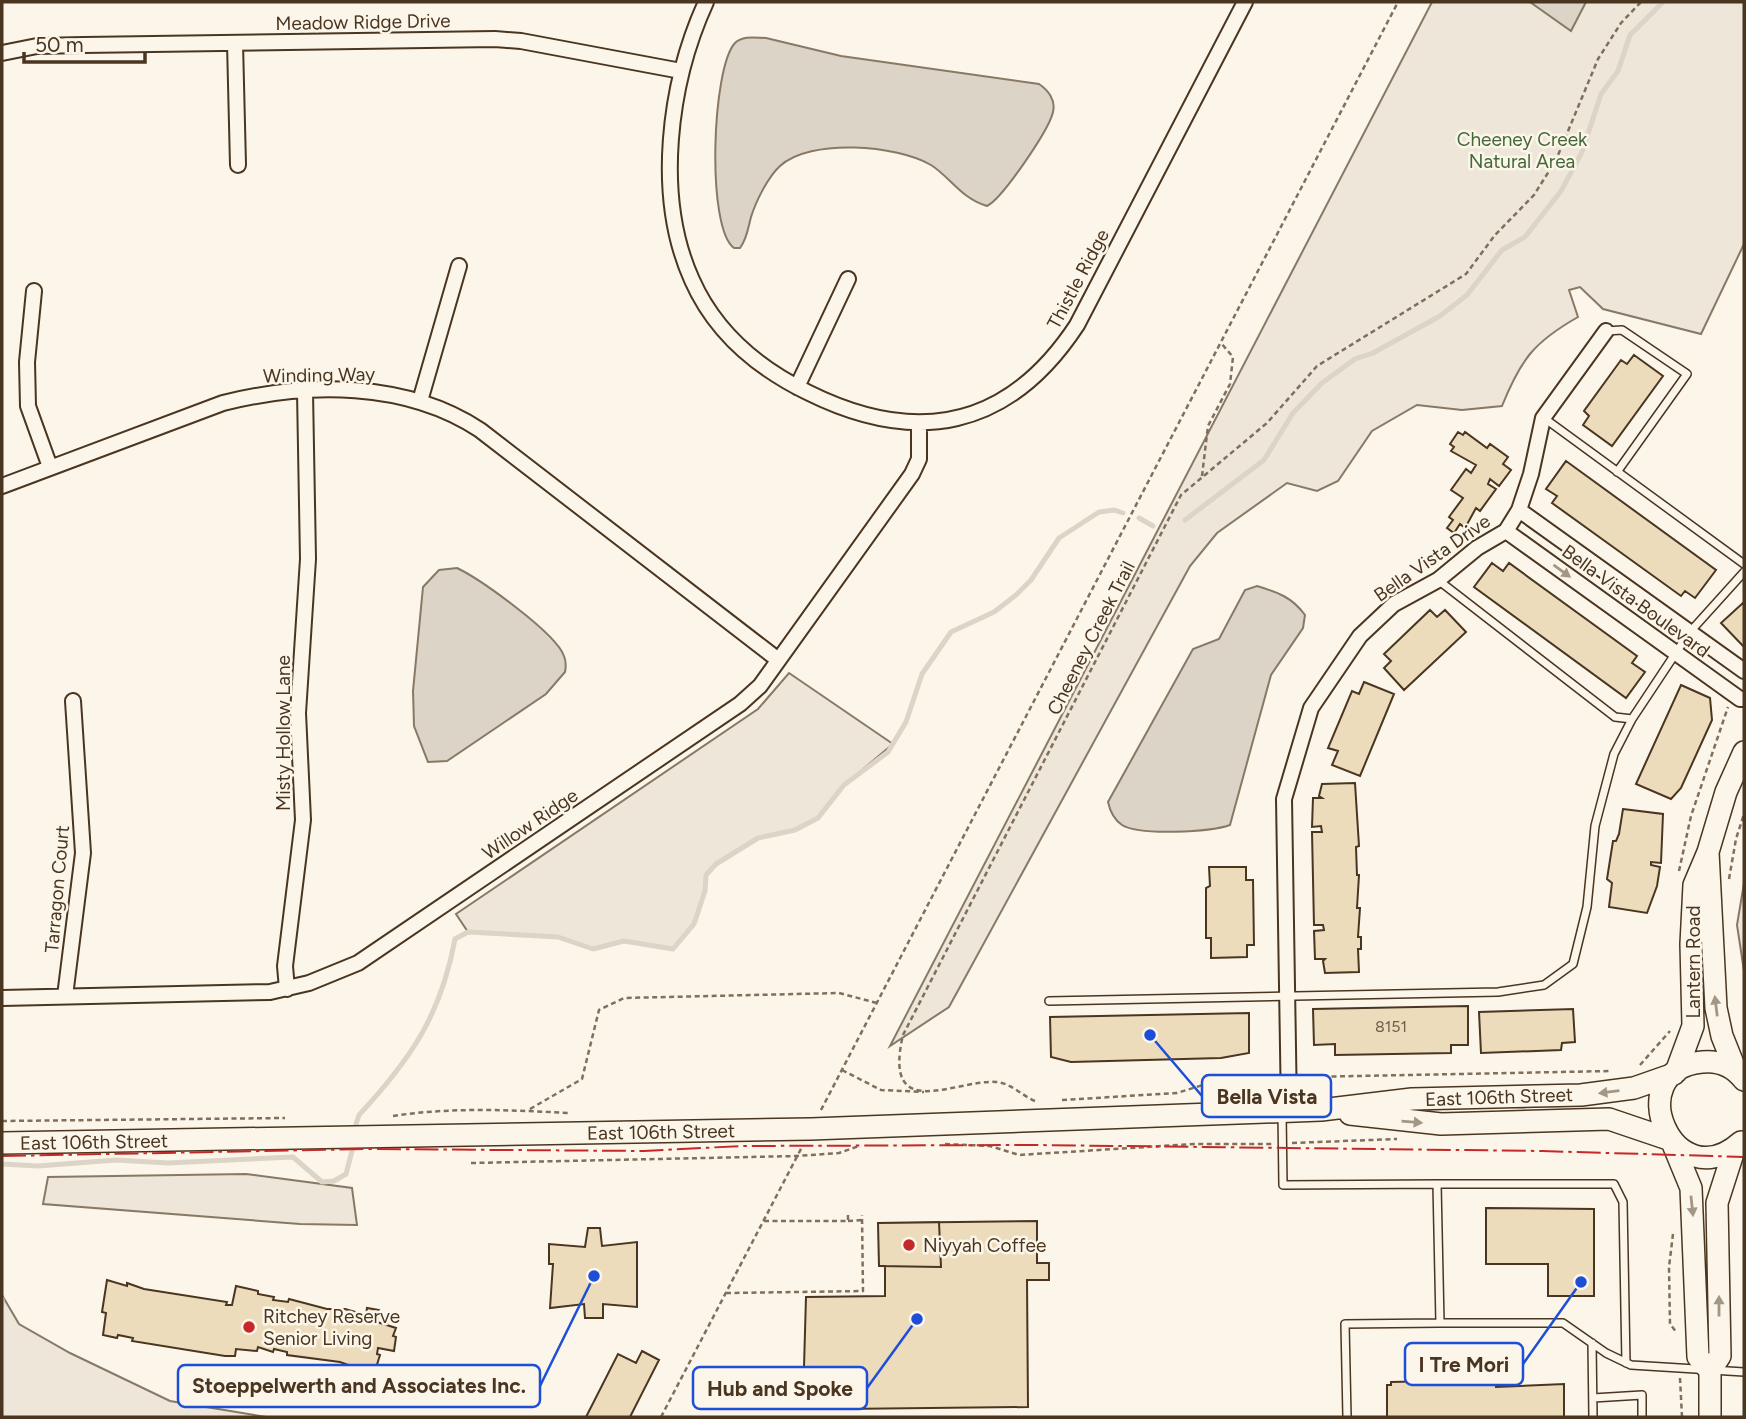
<svg xmlns="http://www.w3.org/2000/svg" width="1746" height="1419" font-family="Figtree,sans-serif">
<rect width="100%" height="100%" fill="#fbf6e9"/>
<path fill="#ede6d9" stroke="#887966" stroke-width="2" d="M1432 2H1744V244L1701 334 1603 309 1580 287 1569 290 1578 317C1534 342 1521 359 1502 406L1462 410 1417 405 1372 431 1338 481 1317 491 1287 483 1217 533 1190 566 949 1007 890 1046Z
M789 673 893 744 844 785 818 818 795 830 758 838 716 864 706 875 705 891 694 924 673 949 624 941 593 949 558 937 468 932 456 914 758 709Z
M1744 883V971L1737 925Z
M246 1174 352 1188 357 1225 300 1224 43 1204 48 1177Z
M2 1295 19 1324 70 1353 170 1401 266 1417H2Z"/>
<path fill="#dcd4c6" stroke="#887966" stroke-width="2" d="M1530 2H1586L1571 31Z
M766 38 841 56 1039 84C1048 90 1056 100 1053 112 1049 130 1002 199 987 206 962 199 951 178 931 165 897 145 810 138 780 166 768 177 756 201 751 217 748 228 747 239 740 248H734C706 228 712 67 735 43 743 35 757 38 766 38Z
M457 568C480 579 556 633 564 656 566 661 566 667 565 672L546 694 447 761 428 762 414 726 413 691 423 587 439 570Z
M1257 586C1277 592 1292 597 1305 615L1303 628 1271 675 1230 825C1210 832 1140 836 1122 825 1113 819 1110 811 1108 802L1193 649 1219 639 1245 590Z"/>
<g fill="none" stroke-linecap="round" stroke-linejoin="round">
<path stroke="#dcd4c6" stroke-width="5" d="M1139 518 1153 526
M1185 520 1264 460 1293 413 1322 383 1355 359 1373 353 1440 316 1467 295 1502 250 1525 237 1561 191 1582 152 1601 94 1618 71 1630 35 1663 2
M355 1127 359 1115C411 1059 441 1015 455 939L468 932 558 937 593 949 624 941 673 949 694 924 705 891 706 875 716 864 758 838 795 830 818 818 844 785 888 752 906 722 922 674 951 632 994 612 1016 595 1031 580 1059 538 1099 512 1114 510 1123 513
M2 1164 38 1166 116 1160 168 1163 293 1157 322 1182 334 1181 346 1174 353 1147
M2 1299V1304"/>
</g>
<path fill="#ecdcbc" stroke="#4a3520" stroke-width="2" d="M1634 355 1663 376 1612 446 1583 425 1589 416 1584 411 1621 360 1627 364Z
M1458 432 1463 435 1465 432 1487 448 1490 444 1508 457 1503 464 1511 470 1499 486 1490 479 1488 484 1496 489 1480 511 1476 508 1465 528 1460 524 1454 533 1447 528 1453 520 1449 517 1463 498 1451 490 1466 469 1471 473 1476 465 1451 451 1454 447 1450 444Z
M1566 461 1716 570 1695 598 1685 591 1681 596 1552 503 1557 496 1546 489Z
M1492 563 1503 571 1509 563 1637 656 1632 663 1645 672 1626 698 1474 587Z
M1744 602V647L1721 623Z
M1430 610 1437 617 1445 610 1466 632 1404 690 1384 668 1391 661 1384 654Z
M1364 682 1394 694 1360 776 1332 765 1338 751 1328 748 1352 691 1359 694Z
M1681 685 1710 698 1712 720 1681 788 1671 799 1636 784Z
M1355 783 1359 846 1356 847 1357 875H1359L1357 908H1360L1358 937H1361V949H1358L1359 972 1325 973 1323 961 1325 959H1315L1314 931 1324 930 1323 925H1314L1312 832H1322L1321 826 1312 827 1313 798H1322L1319 796 1322 784Z
M1623 809 1663 814 1661 863 1651 862V865L1660 867 1657 886 1647 913 1609 907 1612 883 1607 879 1613 841H1616L1619 834Z
M1209 867H1246V880H1253L1254 945H1247V957L1211 958V938H1206V888L1210 886Z
M1468 1006V1045H1451V1053L1335 1055V1044L1314 1045 1313 1009Z
M1573 1009 1575 1042 1562 1043 1561 1050 1481 1053 1479 1012Z
M1249 1013V1053L1221 1058 1071 1062 1051 1057 1050 1017Z
M1486 1208 1594 1209V1296H1548V1264H1486Z
M1037 1221V1263H1049V1280H1027L1028 1407 841 1409V1367H804L806 1297 885 1296V1266H879L878 1223Z
M939 1222 941 1267 879 1266 878 1223Z
M588 1228H600L602 1246 637 1242V1307L603 1304V1318H585L584 1304 550 1308 553 1264H549V1244L585 1247Z
M107 1280 127 1286V1283L144 1289 227 1302 226 1305H232L236 1286 258 1291V1294L274 1297 273 1300 288 1302 289 1299 327 1309H345L366 1315 367 1308 379 1310 377 1322 396 1328 393 1336 396 1337 394 1351 378 1348 377 1354 380 1355 374 1374 351 1370V1366L340 1362 287 1355V1352L274 1349 273 1352 258 1347 257 1351 236 1349 235 1356H225L132 1341 133 1338 118 1335 117 1338 103 1335 106 1313 102 1312Z
M642 1351 659 1360 630 1417H586L618 1354 636 1363Z
M1496 1373V1387L1564 1384V1417H1387V1385H1391V1382L1437 1381V1385H1441V1374Z"/>
<g fill="none" stroke-linecap="round" stroke-linejoin="round">
<defs>
<path id="lane" d="M1606 331 1622 330 1687 374 1617 472
M1544 418 1744 564
M1438 580 1615 717 1632 719 1689 633 1744 572
M1049 1001 1498 992 1544 985 1573 964 1587 907 1595 826 1614 754 1632 719
M1282 1113 1283 1185 1437 1184 1440 1323H1563L1606 1353 1631 1365 1744 1372
M1437 1184H1614L1623 1202 1626 1363
M1592 1343 1593 1417
M1593 1398 1642 1395V1417
M1347 1417 1345 1324 1440 1323"/>
<path id="street" d="M706 2C669 83 654 196 692 280 715 332 756 367 807 392 915 446 1008 430 1077 325L1245 2
M235 43 238 165
M2 53 37 46 84 45 495 39 521 41 681 71
M34 291 27 362 28 406 50 467
M797 387 848 279
M420 401 459 266
M2 486 223 403C307 382 406 381 480 430L777 659
M1519 510 1744 671
M1506 531 1740 699H1744
M287 989 285 966 303 820 298 713 308 559 305 392
M65 996 83 853 73 701
M2 998 270 992 309 983 358 963 740 704 760 686 912 474 919 459V423
M1289 1110 1284 799 1311 708 1360 636 1394 604 1438 580 1477 548 1506 531 1519 510 1531 474 1543 418 1606 331"/>
<path id="secondary" d="M1708 852 1716 1008 1722 1036 1736 1071
M1676 1072 1693 1026 1691 944 1694 885 1708 852 1726 792 1744 752
M1350 1114 1441 1124 1609 1119 1671 1140
M1672 1142 1691 1188 1698 1357 1710 1371
M1741 1142C1674 1202 1618 1070 1702 1062 1719 1060 1734 1067 1744 1080
M2 1143 811 1129 1321 1110 1412 1099 1581 1095 1634 1088 1674 1074
M1710 1417V1371L1720 1356 1717 1203 1735 1147"/>
</defs>
<use href="#lane" stroke="#4a3520" stroke-width="10"/>
<use href="#street" stroke="#4a3520" stroke-width="18"/>
<use href="#secondary" stroke="#4a3520" stroke-width="24"/>
<path stroke="#7f6f5c" stroke-width="2.5" stroke-dasharray="5 3.5" stroke-linecap="butt" d="M1202 476 1208 426 1230 384 1233 357 1221 343
M1679 871 1691 816 1728 707
M1729 879 1736 839 1744 814
M1640 1065 1670 1031
M842 1070 881 1090 924 1092
M1306 1077 1610 1071
M1062 1100 1177 1093 1222 1079 1265 1078
M1035 1101C1021 1095 1011 1083 996 1082 956 1079 882 1125 903 1035L1181 495 1267 423 1317 366 1466 274 1495 235 1534 195 1556 160 1598 59 1621 23 1641 2
M530 1109 582 1079 599 1010 624 998 839 993 877 1003
M821 1110 1398 2
M393 1116C451 1107 510 1110 568 1113
M2 1121 285 1118
M1292 1143 1397 1139
M945 1144 990 1146 1019 1155 1194 1144H1272
M471 1163 797 1156 839 1153 859 1146
M764 1221H848V1215
M848 1221 862 1220
M1673 1234 1669 1267 1670 1324 1677 1333
M726 1293 863 1291 862 1215
M1680 1378 1682 1417
M661 1417 802 1147"/>
<use href="#lane" stroke="#fbf6e9" stroke-width="7"/>
<use href="#street" stroke="#fbf6e9" stroke-width="14"/>
<use href="#secondary" stroke="#fbf6e9" stroke-width="21"/>
<path stroke="#c62828" stroke-width="2" stroke-dasharray="24 5 3.5 5" stroke-linecap="butt" d="M2 1156 369 1149 644 1151 741 1146 1035 1145 1542 1151 1744 1157"/>
</g>
<defs><path id="oneway-solid" d="M-6-.8H1V-3.2L6.5 0L1 3.2V.8H-6Z" transform="scale(1.75)"/></defs>
<g fill="#a29684">
<use href="#oneway-solid" transform="translate(1562 571) rotate(36)"/>
<use href="#oneway-solid" transform="translate(1716 1006) rotate(-97)"/>
<use href="#oneway-solid" transform="translate(1609 1092) rotate(173)"/>
<use href="#oneway-solid" transform="translate(1412 1122) rotate(5)"/>
<use href="#oneway-solid" transform="translate(1692 1206) rotate(84)"/>
<use href="#oneway-solid" transform="translate(1719 1306) rotate(-90)"/>
</g>
<g fill="#c62828" stroke="#fbf6e9" stroke-width="2.5">
<circle cx="909" cy="1245" r="7"/>
<circle cx="249" cy="1327" r="7"/>
</g>
<g text-anchor="middle" dominant-baseline="central" stroke-width="5" stroke-linejoin="round" paint-order="stroke">
<g font-size="16" fill="#725f47">
<text x="1391" y="1026">8151</text>
</g>
<g font-size="19" fill="#4a3520" stroke="#fbf6e9">
<text transform="translate(363 22) rotate(-1)">Meadow Ridge Drive</text>
<text transform="translate(1078 279) rotate(-62)">Thistle Ridge</text>
<text transform="translate(319 375) rotate(-1)">Winding Way</text>
<text transform="translate(1432 558) rotate(-35)">Bella Vista Drive</text>
<text transform="translate(1636 601) rotate(36)">Bella Vista Boulevard</text>
<text transform="translate(1091 638) rotate(-63)">Cheeney Creek Trail</text>
<text transform="translate(283 733) rotate(-90)">Misty Hollow Lane</text>
<text transform="translate(530 824) rotate(-34)">Willow Ridge</text>
<text transform="translate(57 889) rotate(-85)">Tarragon Court</text>
<text transform="translate(1693 962) rotate(-90)">Lantern Road</text>
<text transform="translate(1499 1097) rotate(-2)">East 106th Street</text>
<text transform="translate(661 1132) rotate(-1)">East 106th Street</text>
<text transform="translate(94 1142) rotate(-1)">East 106th Street</text>
</g>
<g font-size="19" fill="#436837" stroke="#fbf6e9">
<text x="1522" y="139">Cheeney Creek<tspan x="1522" dy="22">Natural Area</tspan></text>
</g>
<g font-size="19" fill="#4a3520" stroke="#fbf6e9" text-anchor="start">
<text x="923" y="1245">Niyyah Coffee</text>
<text x="263" y="1316">Ritchey Reserve<tspan x="263" dy="22">Senior Living</tspan></text>
</g>
</g>
<path fill="none" stroke="#1d4ed8" stroke-width="2.5" d="M1150 1035L1202 1096M1581 1282L1523 1364M594 1276L540 1386M917 1319L867 1388"/>
<g fill="#1d4ed8" stroke="#fbf6e9" stroke-width="2.5">
<circle cx="1150" cy="1035" r="7"/>
<circle cx="1581" cy="1282" r="7"/>
<circle cx="594" cy="1276" r="7"/>
<circle cx="917" cy="1319" r="7"/>
</g>
<g fill="#fbf6e9" stroke="#1d4ed8" stroke-width="2.5">
<rect x="1202" y="1075" width="129" height="42" rx="7"/>
<rect x="1405" y="1343" width="118" height="42" rx="7"/>
<rect x="178" y="1365" width="362" height="42" rx="7"/>
<rect x="693" y="1367" width="174" height="42" rx="7"/>
</g>
<g font-size="21" text-anchor="middle" font-weight="bold" fill="#4a3520">
<text x="1267" y="1104">Bella Vista</text>
<text x="1464" y="1372">I Tre Mori</text>
<text x="359" y="1393">Stoeppelwerth and Associates Inc.</text>
<text x="780" y="1396">Hub and Spoke</text>
</g>
<rect width="1746" height="1419" fill="none" stroke="#4a3520" stroke-width="7"/>
<path d="M24 52v10h121v-10" fill="none" stroke="#4a3520" stroke-width="3.5"/>
<text x="35" y="52" font-size="21" fill="#4a3520" stroke="#fbf6e9" stroke-width="5" paint-order="stroke">50 m</text>
</svg>
